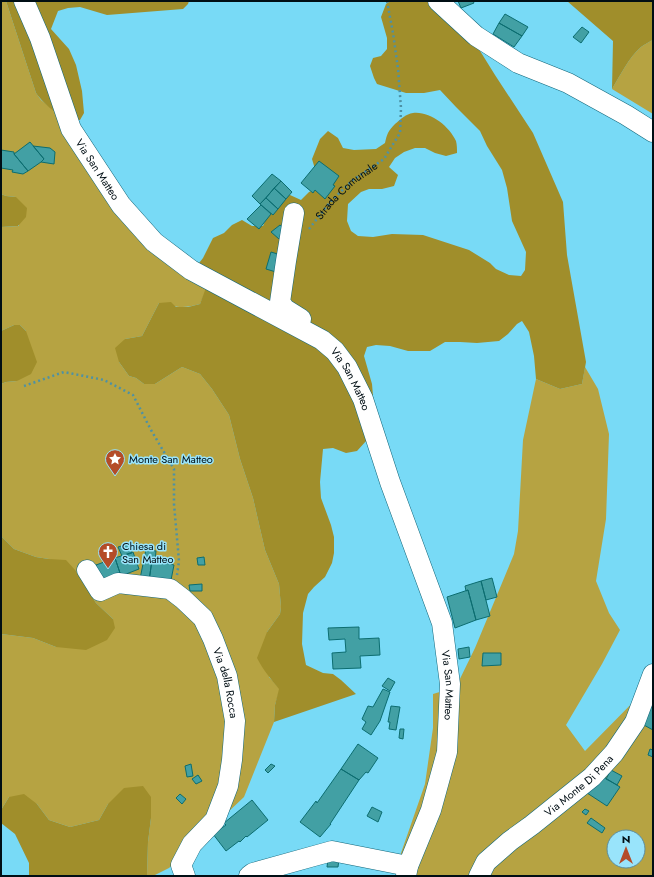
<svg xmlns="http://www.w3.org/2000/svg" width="654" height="877" font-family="Jost,sans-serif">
<rect width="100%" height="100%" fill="#78daf6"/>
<path fill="#b6a342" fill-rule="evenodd" d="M1 1H6L36 93 41 100 61 116 141 225 215 281 204 295 200 304C183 309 176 307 159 303L142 336 125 339 119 362 129 376 136 378 144 384H155L182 367 200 374 212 389 229 415 240 459 253 498 265 550 279 584 281 607 280 614 267 632 269 677 280 689 275 705 274 722 244 797 169 868 153 876H147L148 842 151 818V797L108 804 99 820 70 827 49 820 37 804 9 797 1 810V634L33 638 56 647 113 619 96 603 76 571 49 559 36 557 14 549 1 536V384L6 382 17 381 26 331 20 325H14L1 331V227L19 226 16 197 6 196 1 194Z
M653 40V114L612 89C620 76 629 57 641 47 645 44 649 42 653 40Z
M585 367 598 389 609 434 606 519 596 581 609 613 620 630 602 664 566 725 585 751 647 688 653 689V876H396L401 853 425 784 433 728V694L456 687 475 648 514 554 518 531 523 440 536 379 560 389 582 384ZM614 837H638V861H614Z"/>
<path fill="#a08e2b" d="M6 1H189L188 4 183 9 107 15 80 7 68 8 58 11 51 29 69 49 76 65 82 91 84 113 80 120C76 120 70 120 67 119 58 116 41 101 36 93Z
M390 1H449L495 75 533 133 563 202 567 255 586 362 582 384 560 389 536 379 534 356 529 332 522 321 517 324 508 334 499 341 477 343 460 342H445L430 351H408L390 346 376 345 367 347 364 356 372 384 374 408 367 440 357 451 346 453 333 448 323 449 320 482 321 498 331 525 334 537V553L332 563 325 577 314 587 308 594 303 613 302 644 306 665 323 673 333 674 341 680 356 694 274 722 275 705 279 689C271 679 263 670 257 658L267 632 280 614 281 607 279 584 265 550 253 498 240 459 229 415 212 389 200 374 182 367 155 384H144L136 378 129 376 119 362 115 348 125 339 142 336 159 303 171 302 176 307H188L200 304 207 285 196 267 203 258 213 238 224 233 232 225 242 220 252 226H263L267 216 275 206 279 196 290 195 301 200 309 192 319 187 315 169 312 159 320 139 328 131 338 138 343 148 354 150 376 149 385 143C387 134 388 131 395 124 401 119 406 114 413 113 430 111 449 126 456 141 457 145 457 149 457 153L446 156 435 153 425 148H415L404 152 395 158 389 167 398 175 394 186 382 189H369L361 192 348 204 347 221 351 231 358 236 373 237 392 234 423 235 469 250 490 263 496 269 509 275 521 276 525 270 526 252 512 221 507 188 502 170 487 146 480 131 456 107 440 90 424 93H406L377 84 374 78 370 66 373 58 381 56 387 49V38L381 17 386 4Z
M567 1H653V40C649 42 645 44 641 47 629 57 620 76 612 89L613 41Z
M1 194 6 196 16 197 27 208 26 217 18 226 1 227Z
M14 325H20L26 331 37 362 31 374 17 381 6 382 1 384V331Z
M1 536 14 549 36 557 49 559 66 560 76 571 96 603 113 619 115 628 107 640 86 650 56 647 33 638 1 634Z
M143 786 151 797V818L148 842 147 876H29V863L15 834 1 823V810L9 797 24 794 37 804 49 820 70 827 99 820 108 804 124 788Z"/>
<path fill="#42a0a4" stroke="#0c6d70" d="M458 1H473L474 3 461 8Z
M505 14 528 27 522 36 499 23Z
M499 23 522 36 514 47 493 34Z
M582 27 589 32 581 43 573 37Z
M30 142 44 159 41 162 28 171 14 154Z
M33 146 50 148 55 152 54 164 41 162 44 159Z
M1 150 14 152V154L28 171 23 174 12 172 13 170 1 168Z
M319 161 339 176 333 185 335 186 325 199 315 190 313 193 301 183Z
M272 174 281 181 260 204 252 196Z
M281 181 292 192 286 199 274 188Z
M274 188 286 199 278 209 266 198Z
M266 198 278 209 273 215 260 204Z
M261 205 271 214 259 229 247 219Z
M280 225 287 231 279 239 271 232Z
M271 252 281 255 276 272 266 269Z
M129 544 132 553 122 556 118 547Z
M146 549 156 551 155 561 152 560 149 581 140 579Z
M133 552 139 569 121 576 115 558Z
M204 557 205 565H198L197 558Z
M115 558 121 576 102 582 96 565Z
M152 560 174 565 170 585 149 581Z
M492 578 497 597 486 600 481 581Z
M481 581 490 616 476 620 468 590 466 591 465 586Z
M202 584V591H190L189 585Z
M468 590 476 620 455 628 447 597Z
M359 627V639L379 638 380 655 360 656 361 668 333 669 332 653 346 652 345 639 329 640 328 628Z
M469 647 470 657 459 659 458 649Z
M483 653H501V665L482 666Z
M388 678 395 682 390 691 382 686Z
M383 689 390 692 380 721 371 735 362 729 366 722 362 719 368 706 373 707Z
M391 706 400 707 396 730 389 729 390 722H388Z
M652 706 653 707V730L642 724Z
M400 729H404L403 739 399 738Z
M358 744 378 758 368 773 366 772 359 780 341 769Z
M650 749 653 750V757L648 755Z
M191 764 193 776 187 777 185 766Z
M271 764 275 766 268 773 265 770Z
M341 769 359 780 330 824H331L320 837 300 822 316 801 317 803Z
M611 770 622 776 617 785 606 779Z
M599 774 620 787 607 806 584 791Z
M198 775 202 781 196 784 192 779Z
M180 794 186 799 182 804 176 798Z
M252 800 268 820 247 837 246 836 240 842 239 841 226 851 213 834 226 825 224 823Z
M372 807 382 812 378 822 367 816Z
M585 809 589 811 586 815 582 812Z
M591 818 605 828 602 833 587 823Z
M328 859H339L338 867H327Z"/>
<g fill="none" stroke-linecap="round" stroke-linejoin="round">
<defs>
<g id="minor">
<path id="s2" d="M24 1 40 38 71 129 121 205 154 242 191 270 322 340 335 351 347 367 363 399 390 482 442 623 450 684 447 752 431 810 408 866 406 876"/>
<path d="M438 1 476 36 518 63 568 83 626 115 653 132"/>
<path d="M294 213 286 261 280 302 285 309 301 319"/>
<path id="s3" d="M87 570 100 591 118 583 170 589 183 599 203 618 213 639 227 676 235 721 232 760 228 786 215 820 192 844 181 865 185 876"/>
<path d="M249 876 253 873 332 851 408 866"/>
<path id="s4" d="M479 876 486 862 510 841 532 825 592 777 614 753 635 722 653 674"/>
</g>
</defs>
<use href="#minor" stroke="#12667a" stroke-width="21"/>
<g stroke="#4d91a5" stroke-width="2.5" stroke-dasharray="2 3" stroke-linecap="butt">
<path id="s1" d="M309 229 331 201 353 180 384 159 400 133 401 108 398 69 393 33 387 1"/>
<path d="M24 386 64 372 104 380 133 395 151 430 174 469V504L179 561 177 575"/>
</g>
<use href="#minor" stroke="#fff" stroke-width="20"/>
</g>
<defs>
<symbol id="sight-pin" viewBox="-11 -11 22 30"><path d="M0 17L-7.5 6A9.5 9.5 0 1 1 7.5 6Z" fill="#b44c28" stroke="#99e4fb"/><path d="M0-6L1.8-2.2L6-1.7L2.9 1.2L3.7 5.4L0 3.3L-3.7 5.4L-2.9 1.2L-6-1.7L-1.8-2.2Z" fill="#fff"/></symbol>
<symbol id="church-pin" viewBox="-11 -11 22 30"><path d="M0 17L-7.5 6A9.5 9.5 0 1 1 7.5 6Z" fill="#b44c28" stroke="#99e4fb"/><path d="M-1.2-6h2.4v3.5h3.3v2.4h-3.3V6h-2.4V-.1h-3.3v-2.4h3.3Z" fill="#fff"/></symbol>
</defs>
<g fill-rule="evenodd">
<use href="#sight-pin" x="104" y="448" width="22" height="30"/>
<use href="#church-pin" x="97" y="541" width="22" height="30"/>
</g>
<g text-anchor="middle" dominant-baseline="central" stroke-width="3" stroke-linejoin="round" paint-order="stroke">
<g font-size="11" fill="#000e14" stroke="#99e4fb">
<text stroke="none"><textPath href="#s2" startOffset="185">Via San Matteo</textPath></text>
<text stroke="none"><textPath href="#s1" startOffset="54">Strada Comunale</textPath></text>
<text stroke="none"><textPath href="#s2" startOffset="521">Via San Matteo</textPath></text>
<text stroke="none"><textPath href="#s3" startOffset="210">Via della Rocca</textPath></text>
<text stroke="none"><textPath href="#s2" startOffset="845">Via San Matteo</textPath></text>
<text stroke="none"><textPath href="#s4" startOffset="136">Via Monte Di Pena</textPath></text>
</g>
<g font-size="11" fill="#000e14" stroke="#99e4fb" text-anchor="start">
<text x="129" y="459">Monte San Matteo</text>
<text x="122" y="546">Chiesa di<tspan x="122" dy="13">San Matteo</tspan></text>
</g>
</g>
<rect width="654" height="877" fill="none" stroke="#000e14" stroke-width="4"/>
<g transform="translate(626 849)"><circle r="19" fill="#99e4fb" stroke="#5c8e9f"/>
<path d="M0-3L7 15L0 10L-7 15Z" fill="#b44c28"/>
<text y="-6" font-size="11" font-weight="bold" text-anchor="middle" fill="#000e14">N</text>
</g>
</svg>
